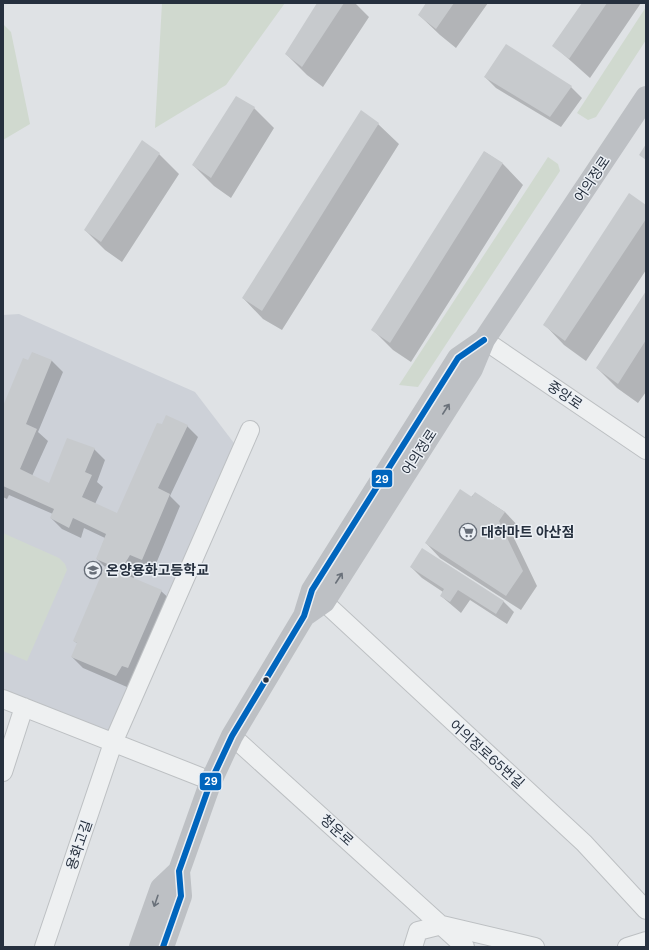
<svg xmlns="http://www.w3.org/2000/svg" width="649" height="950" font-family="'DM Sans','Noto Sans KR',sans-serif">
<rect width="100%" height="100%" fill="#dfe2e5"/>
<path fill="#cdd1d8" d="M19 314 195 392 237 447 108 734 3 693V315Z"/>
<path fill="#d0d9cf" d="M162 3H285L226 85 155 128Z
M646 7V40L596 117 588 120 577 113Z
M3 24 11 32 30 124 3 140Z
M548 157 558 164 560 171 418 387 399 385Z
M3 533 59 558 65 564 67 570 27 661 3 651Z"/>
<path fill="#0003" d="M319 3H355L369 17 323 87 307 75 286 54Z
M428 3H488L456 48 440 35 419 15Z
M583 3H641L590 78 554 46Z
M485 77 571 87 582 98 561 127 496 88Z
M254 108 274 128 231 198 214 186 193 165Z
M378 124 399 144 282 330 263 319 243 298Z
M485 152 503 164 523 185 411 362 393 350 373 330Z
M159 154 179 174 122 262 105 250 85 230Z
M646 206V270L586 361 564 345 544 324Z
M646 293V392L638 403 617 388 597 368Z
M33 353 52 361 63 372 38 432 48 441 32 476 50 485 94 449 105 460 97 482 103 487 95 504 118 515 187 426 198 437 170 496 180 506 153 571 141 565 133 579 161 591 173 602 127 687 83 668 72 657 78 644 74 641 106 568 97 559 105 538 84 528 81 538 62 529 51 518 53 514 9 495 7 499 3 497V409Z
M475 493 505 512 519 527 513 536 537 586 521 610 440 558 426 543Z
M411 567 503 601 514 612 507 624 470 600 461 613 441 596 443 592 422 578Z"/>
<path fill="#c7cacd" d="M317 3H344L302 67 285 54Z
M426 3H454L436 29 418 15Z
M582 3H607L569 59 552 46Z
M506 44 572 86 550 117 484 77Z
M236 96 255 107 211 178 192 165Z
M361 110 379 123 262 311 242 298Z
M142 140 160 153 101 242 84 230Z
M646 144V160L639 155Z
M484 151 503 163 390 343 371 330Z
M629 193 646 205V219L565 341 543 325Z
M646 291V340L618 384 596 368Z
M32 352 52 360 26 424 37 429 20 469 49 483 67 438 95 448 85 472 92 475 82 497 117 513 157 423 162 424 166 415 188 425 158 488 170 494 142 560 130 555 121 570 96 559 106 534 73 518 69 528 50 518 54 509 3 486V406L23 358 28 360Z
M460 489 472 497 475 492 505 512 499 521 523 571 506 596 425 543Z
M422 548 504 601 496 614 458 590 450 602 440 596 444 589 410 567Z
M105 566 162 590 128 668 122 666 116 676 71 657 77 643 73 641Z"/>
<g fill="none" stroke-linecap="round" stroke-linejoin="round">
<defs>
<path id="minor" d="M484 340 646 450
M324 602 584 843 646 910
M3 699 211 781
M232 736 465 947
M3 772 24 707
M44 947 113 743 250 430
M413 947 418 931 442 925 535 947
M627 947 646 941"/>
</defs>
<use href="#minor" stroke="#bdc0c3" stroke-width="20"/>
<use href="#minor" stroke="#eef0f1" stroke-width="18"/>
<path stroke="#bdc0c4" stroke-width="22" d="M304 616 324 602 472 369 484 340 646 97
M140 947 161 888 179 871
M163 947 181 896 179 871 211 781 232 736 304 616 312 590 458 358 484 340"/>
<defs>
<path id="bus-1" d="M163 947 181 896 179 871 211 781 232 736 304 616 312 590 458 358 484 340"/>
</defs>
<use href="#bus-1" stroke="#ecf0f5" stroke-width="9"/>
<use href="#bus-1" stroke="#0065bd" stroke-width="6"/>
</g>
<defs><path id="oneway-shaft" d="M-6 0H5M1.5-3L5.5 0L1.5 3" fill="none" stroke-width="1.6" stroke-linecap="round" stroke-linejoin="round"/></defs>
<g stroke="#6a717a">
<use href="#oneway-shaft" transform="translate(446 409) rotate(-57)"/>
<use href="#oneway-shaft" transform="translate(339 578) rotate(-57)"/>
<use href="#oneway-shaft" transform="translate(156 901) rotate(109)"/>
</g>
<defs>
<symbol id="supermarket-ring" viewBox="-11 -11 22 22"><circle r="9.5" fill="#ecf0f5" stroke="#676e78" stroke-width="1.5"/><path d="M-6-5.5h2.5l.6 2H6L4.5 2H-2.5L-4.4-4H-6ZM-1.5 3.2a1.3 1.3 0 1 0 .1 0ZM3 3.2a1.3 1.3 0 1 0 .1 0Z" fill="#676e78"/></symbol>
<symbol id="school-ring" viewBox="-11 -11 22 22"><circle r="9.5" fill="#ecf0f5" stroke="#676e78" stroke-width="1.5"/><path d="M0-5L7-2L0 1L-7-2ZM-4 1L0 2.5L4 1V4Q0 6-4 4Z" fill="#676e78"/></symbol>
</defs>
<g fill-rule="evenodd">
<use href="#supermarket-ring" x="458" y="522" width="20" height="20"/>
<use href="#school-ring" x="83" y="560" width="20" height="20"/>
</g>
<circle fill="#26303e" stroke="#ecf0f5" stroke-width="1.5" cx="266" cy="680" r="3.5"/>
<g text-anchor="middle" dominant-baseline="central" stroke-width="3" stroke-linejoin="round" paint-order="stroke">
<g font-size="14" fill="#26303e" stroke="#ecf0f5">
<text transform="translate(592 179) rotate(-56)">어의정로</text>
<text transform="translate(565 395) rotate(34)">중앙로</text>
<text transform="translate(419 452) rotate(-57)">어의정로</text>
<text transform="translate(487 754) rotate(42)">어의정로65번길</text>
<text transform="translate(337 830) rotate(42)">청운로</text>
<text transform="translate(79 845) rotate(-71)">용화고길</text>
</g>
<g font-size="14" font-weight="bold" fill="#26303e" stroke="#ecf0f5" text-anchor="start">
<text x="481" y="532">대하마트 아산점</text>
<text x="106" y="570">온양용화고등학교</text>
</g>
</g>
<g stroke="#ecf0f5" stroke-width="1.5">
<rect x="371" y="469" width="22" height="19" rx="4" fill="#0065bd"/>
<rect x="199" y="772" width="23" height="19" rx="4" fill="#0065bd"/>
</g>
<g font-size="11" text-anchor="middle" font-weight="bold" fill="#fff">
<text x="382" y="483">29</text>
<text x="211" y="785">29</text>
</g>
<rect width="649" height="950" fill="none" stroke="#26303e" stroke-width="8"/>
</svg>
